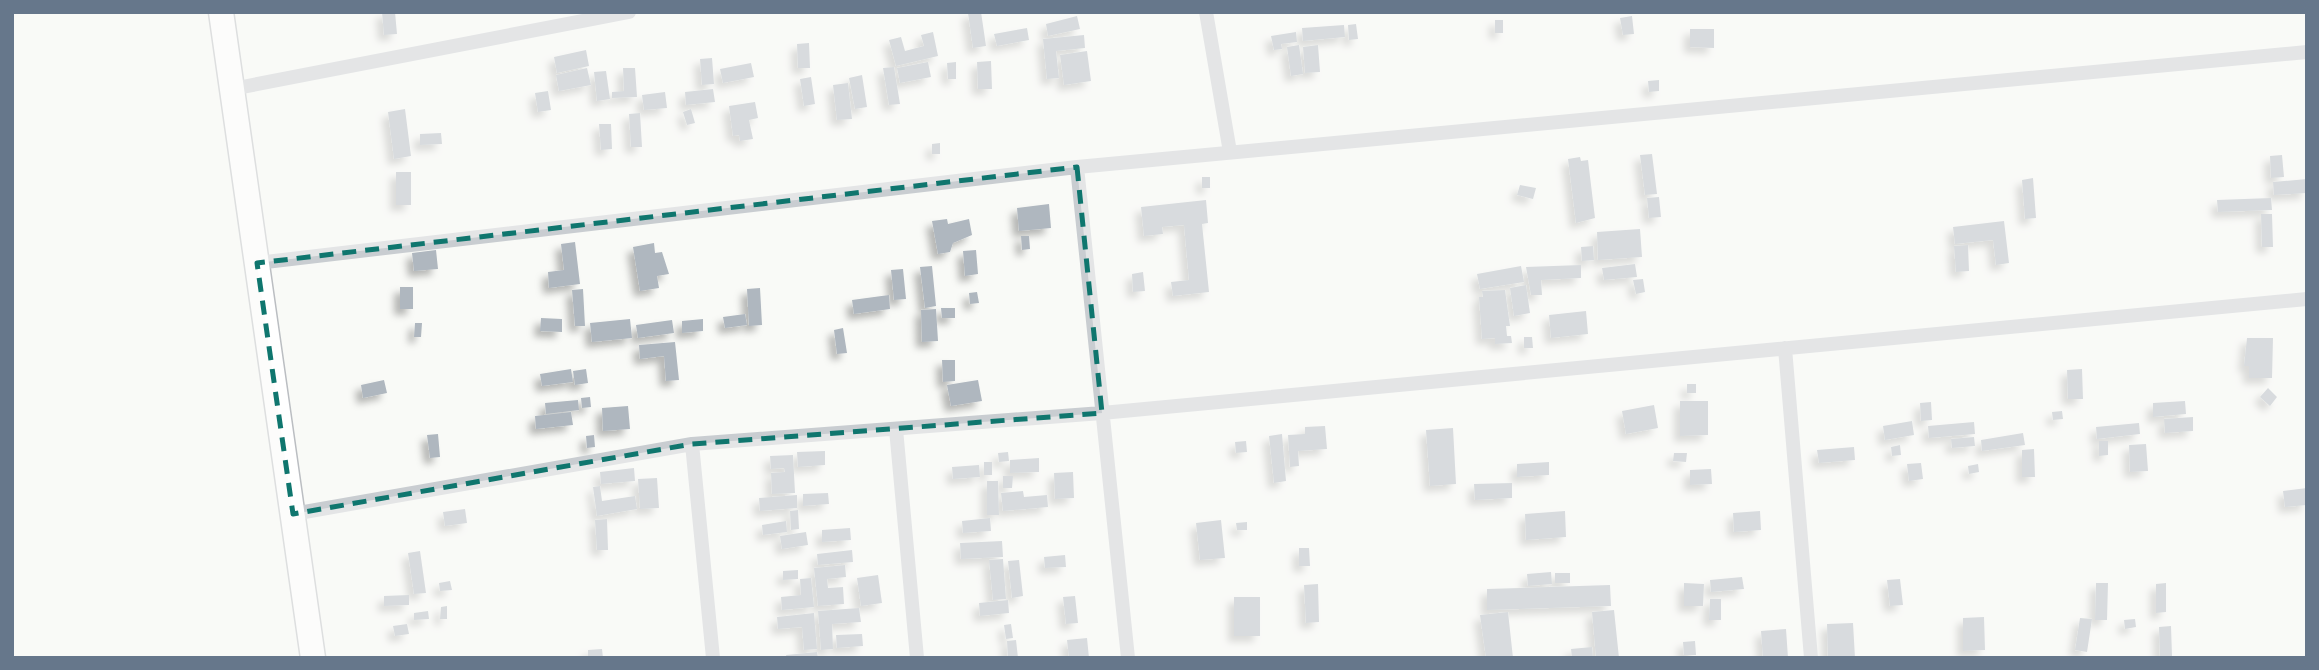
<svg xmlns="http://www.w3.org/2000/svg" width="2319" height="670" font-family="'PT Sans Narrow',sans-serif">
<defs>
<filter id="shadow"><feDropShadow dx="-6" dy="6" stdDeviation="3.5" flood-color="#0004"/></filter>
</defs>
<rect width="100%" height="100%" fill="#f9faf7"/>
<path fill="#afb7bf" filter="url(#shadow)" d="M382 12H395L397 34 384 35Z
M981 12 986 46 973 48 968 13Z
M1077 16 1080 29 1048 36 1046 24Z
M1632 16 1634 34 1623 35 1620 18Z
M1495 20H1503V33H1495Z
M1356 24 1358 39 1349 40 1348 25Z
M1344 25 1345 37 1303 41 1302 28Z
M1027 28 1029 40 997 46 994 34Z
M1690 29H1714V48L1690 47Z
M933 32 938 56 896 66 889 40 901 37 905 51 924 46 921 35Z
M1296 32 1297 42 1281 44 1282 49 1274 50 1271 36Z
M1084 35 1085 48 1056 51 1059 78 1047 79 1043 39Z
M809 43 810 68H798L797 44Z
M1299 45 1303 74 1291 76 1287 47Z
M1318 45 1320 72 1305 73 1303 47Z
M586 50 589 66 557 73 554 57Z
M1087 51 1091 81 1064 85 1060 55Z
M712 58 714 84 702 85 700 59Z
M991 61 992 89H978L977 62Z
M928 62 931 77 900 83 897 68Z
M956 62V79H948L947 63Z
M751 63 754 77 723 83 720 69Z
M894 67 900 104 889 105 883 68Z
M587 68 591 85 559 91 556 75Z
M623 68H635L637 97 612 98V92L624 91Z
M606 71 610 99 597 101 594 72Z
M862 75 867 107 855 109 849 78Z
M811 77 815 104 804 106 800 79Z
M1659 80V91L1649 92 1648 81Z
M848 83 852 119 837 120 833 85Z
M713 89 715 102 686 105 685 92Z
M548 91 551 110 538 112 535 93Z
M665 92 667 108 644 110 642 95Z
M755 102 758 118 749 120 753 139 740 141 739 135 733 136 729 106Z
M405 109 411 156 394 159 388 112Z
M691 109 695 123 687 125 683 112Z
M640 113 642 147H631L629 114Z
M599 124H611L612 149 601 150Z
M441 133 442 144 420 145V134Z
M940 143V154H932V144Z
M1652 154 1657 194 1645 195 1640 155Z
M2282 155 2284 177 2271 178 2270 156Z
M1580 157 1581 161 1588 160 1595 218 1576 223 1568 159Z
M396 172H411V205H396Z
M1202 177H1210V188H1202Z
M2033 178 2036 218 2025 219 2022 180Z
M2307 179V193L2274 195 2273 182Z
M1520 185 1536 188 1533 199 1517 195Z
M1659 197 1661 217 1649 218 1647 198Z
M2271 198 2272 210 2218 212 2217 200Z
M1206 200 1208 223 1202 224 1209 292 1173 296 1171 282 1189 280 1184 225 1162 227 1163 234 1144 236 1141 207Z
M1049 204 1051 228 1019 231 1017 208Z
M2261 214H2272L2273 247H2262Z
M947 219 948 224 969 219 972 235 953 243 950 252 938 254 932 221Z
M2004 221 2009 263 1996 265 1993 240 1955 244 1953 227Z
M1640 229 1642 257 1598 260 1597 232Z
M1021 236H1029L1030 249 1022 250Z
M575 242 580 284 549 288 548 272 564 270 561 244Z
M654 243 655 253 662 252 669 274 657 276 659 288 640 291 633 247Z
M1968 245 1969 271 1956 272 1954 246Z
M1593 246 1594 260 1582 261 1581 247Z
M436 250 438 269 414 271 412 253Z
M976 250 978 274 965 276 963 251Z
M1635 264 1637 277 1604 280 1602 268Z
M1581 265V278L1541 280 1542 295H1531L1526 267Z
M932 266 936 306 925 308 920 267Z
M1521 266 1524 282 1480 289 1477 274Z
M903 269 906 299 894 300 891 270Z
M1143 272 1145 291 1133 292 1132 274Z
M1643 279 1645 292 1636 294 1633 280Z
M1526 285 1530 313 1514 316 1510 288Z
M400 287H413V309H400Z
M760 288 762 325 749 326 747 289Z
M583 289 585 326H575L572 290Z
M1505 290 1510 326H1506L1507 336H1511L1512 343 1495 344V338L1482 339 1479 297H1483L1482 291Z
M977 292 979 303 970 304 969 293Z
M889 295 890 309 854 314 852 300Z
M941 308H955V318H942Z
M936 309 938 341 922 342 921 310Z
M1586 311 1588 334 1551 338 1549 315Z
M745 314 747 325 725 328 723 317Z
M541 318 562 319V332L540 331Z
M630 319 632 338 592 342 590 323Z
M703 319V331L682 333V321Z
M672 320 674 333 638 338 636 325Z
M415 323H422L421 337H414Z
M843 328 847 353 837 354 834 330Z
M1524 337H1532L1533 348H1524Z
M2247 338H2273L2272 378H2249V366H2244Z
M675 342 679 380 666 381 664 356 640 359 639 345Z
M942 360H955V381L943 382Z
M571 369 573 382 542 386 540 374Z
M586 369 588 383 575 385 573 371Z
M2082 369 2083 399H2068L2067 370Z
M384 380 387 393 363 398 361 385Z
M978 380 982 401 951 406 947 385Z
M1687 384H1696V393H1687Z
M2268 388 2277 397 2270 406 2260 397Z
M590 397 591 407 582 408 581 398Z
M578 400 579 410 546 414 545 403Z
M1680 401H1708V435L1680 436Z
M2185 401 2186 414 2153 417V403Z
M1931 402 1932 420 1921 421 1920 403Z
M1654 405 1658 428 1626 434 1622 411Z
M628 406 630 429 603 431 602 408Z
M2062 411 2063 419 2053 420 2052 412Z
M571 412 573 425 536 429 535 416Z
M2193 417V431L2165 433 2164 419Z
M1912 421 1914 435 1885 440 1883 426Z
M1974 422 1975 434 1929 438 1928 426Z
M2139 423 2140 434 2097 439 2096 427Z
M1325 426 1327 449 1298 451 1299 466 1290 467 1288 435 1305 434V427Z
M1453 428 1456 484 1430 486 1426 430Z
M2023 433 2025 445 1982 451 1981 440Z
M438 434 440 457 430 458 427 435Z
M1282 434 1286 481 1274 483 1269 436Z
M594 435 595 447 587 448 586 436Z
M1974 437 1975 446 1952 448 1951 439Z
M1246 441 1247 452 1236 453 1235 442Z
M2099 441H2108V455L2099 456Z
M2146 444 2148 471 2130 472 2129 445Z
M1900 445 1901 455 1892 456 1891 447Z
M1854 447 1855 460 1819 463 1817 450Z
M2034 449 2035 477H2022V450Z
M825 451V465L798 467 797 452Z
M1008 452 1009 461 999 462 998 453Z
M1674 453H1687L1686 462 1673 461Z
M793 455 795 493 772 494 771 473 785 472 784 468 771 469 770 456Z
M1039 458V472L1010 473V460Z
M984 462H992V475H984Z
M1549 462V475L1517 477V464Z
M1921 463 1923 479 1909 481 1907 464Z
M1978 464 1979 472 1969 474 1968 466Z
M979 465 980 477 953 479 952 467Z
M634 468 635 481 601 484 600 472Z
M1711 469 1712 484 1690 485V470Z
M1073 472 1074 498 1055 499 1054 473Z
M1003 476H1013L1012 488H1003Z
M657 478 659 508 640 509 638 479Z
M987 481H998L999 515H987Z
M1512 483V498L1475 500 1474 484Z
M600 486 602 501 635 496 637 509 597 516 593 487Z
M2307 488V505L2285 507 2283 491Z
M1023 491 1024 497 1047 495 1048 507 1003 511 1001 493Z
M828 493 829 504 803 506V494Z
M797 495V508L760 511 759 498Z
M465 509 467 523 445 526 443 512Z
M798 510 799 529 791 530 790 511Z
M1565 511 1566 537 1526 540 1525 514Z
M1760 511 1761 530 1734 532 1733 513Z
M990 518 991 531 963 533 962 521Z
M607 519 608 550H597L595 520Z
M1221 520 1225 558 1200 560 1196 523Z
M786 521 787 532 763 535 762 525Z
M1247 522V530H1237L1236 523Z
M850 528 851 540 822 542V530Z
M806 532 808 545 782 549 780 536Z
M1002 541 1003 557 961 559 960 543Z
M1299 548H1309L1310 566H1299Z
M852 550 853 562 818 565 817 554Z
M420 551 426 593 414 594 408 553Z
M1065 555 1066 567 1045 568 1044 557Z
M1003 559 1006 599 993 600 989 560Z
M1019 560 1023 596 1012 598 1008 561Z
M845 565 846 577 827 579 828 588 843 587 844 604 818 606 814 568Z
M798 570V579L783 580V571Z
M1551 572 1552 584 1528 586 1527 574Z
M1555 573H1570V583H1555Z
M878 575 882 603 861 606 857 578Z
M1742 577 1744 589 1711 592 1710 580Z
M811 578 814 607 782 610 781 597 801 595 800 579Z
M1900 579 1903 605 1890 606 1887 580Z
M450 581 452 590 440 591 439 583Z
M1684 583 1704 584 1703 606H1684Z
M2096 583H2108L2107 620H2095Z
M2166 583V612L2156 613V584Z
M1318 584 1319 622 1306 623 1304 585Z
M1610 585 1611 606 1487 610V589Z
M409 595V605L384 606V596Z
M1075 596 1078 623 1066 624 1063 597Z
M1234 597H1260V636H1234Z
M1710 599H1721V620H1709Z
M1008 600 1009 613 980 616 979 603Z
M447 606V619H440L441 607Z
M859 608 861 622 832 624 833 649 821 650 818 611Z
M1614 610 1619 658H1596L1592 612Z
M428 611 429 619 414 620V613Z
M1508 612 1513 658H1486L1480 615Z
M814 613 817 649 804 650 802 627 778 629 777 617Z
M1984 617 1985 650 1963 651V618Z
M2080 618 2092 619 2087 652 2075 650Z
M2135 619 2136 627 2125 629 2124 620Z
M1853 623 1855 658H1828L1827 624Z
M407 624 409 634 395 636 393 626Z
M1011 624 1013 638 1006 639 1004 625Z
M2171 626 2172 656H2160L2159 627Z
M1786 629 1788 658H1763L1761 631Z
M862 634 863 646 837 648 836 635Z
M1087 638 1089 658H1069L1067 640Z
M1016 640 1018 658H1008L1007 641Z
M1695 641 1696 655H1684L1683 642Z
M1592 647 1593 658H1572L1571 649Z
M602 649 603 658H588V650Z
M817 652 818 658H787L786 655Z"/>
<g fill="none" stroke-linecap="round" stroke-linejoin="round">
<defs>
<path id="trunk" d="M221 12 313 658"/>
</defs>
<use href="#trunk" stroke="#bbbec2" stroke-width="27"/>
<path stroke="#c9cdd1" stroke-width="14" d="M1206 12 1230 152
M232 89 629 12
M1077 167 1128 658
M257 263 1077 167 2307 52
M1785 348 1811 658
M896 429 917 658
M692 444 713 658
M293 514 692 444 1102 413 2307 299"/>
<use href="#trunk" stroke="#fff" stroke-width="24"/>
</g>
<path d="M0 0H2319V670H0ZM1077 167 1102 413 692 444 293 514 257 263Z" fill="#f9faf7" fill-opacity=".55" fill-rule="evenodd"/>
<path fill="none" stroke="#0f766e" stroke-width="5" stroke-dasharray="14 9" stroke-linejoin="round" d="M1077 167 1102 413 692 444 293 514 257 263Z"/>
<rect width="2319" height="670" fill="none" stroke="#66778b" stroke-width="28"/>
</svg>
